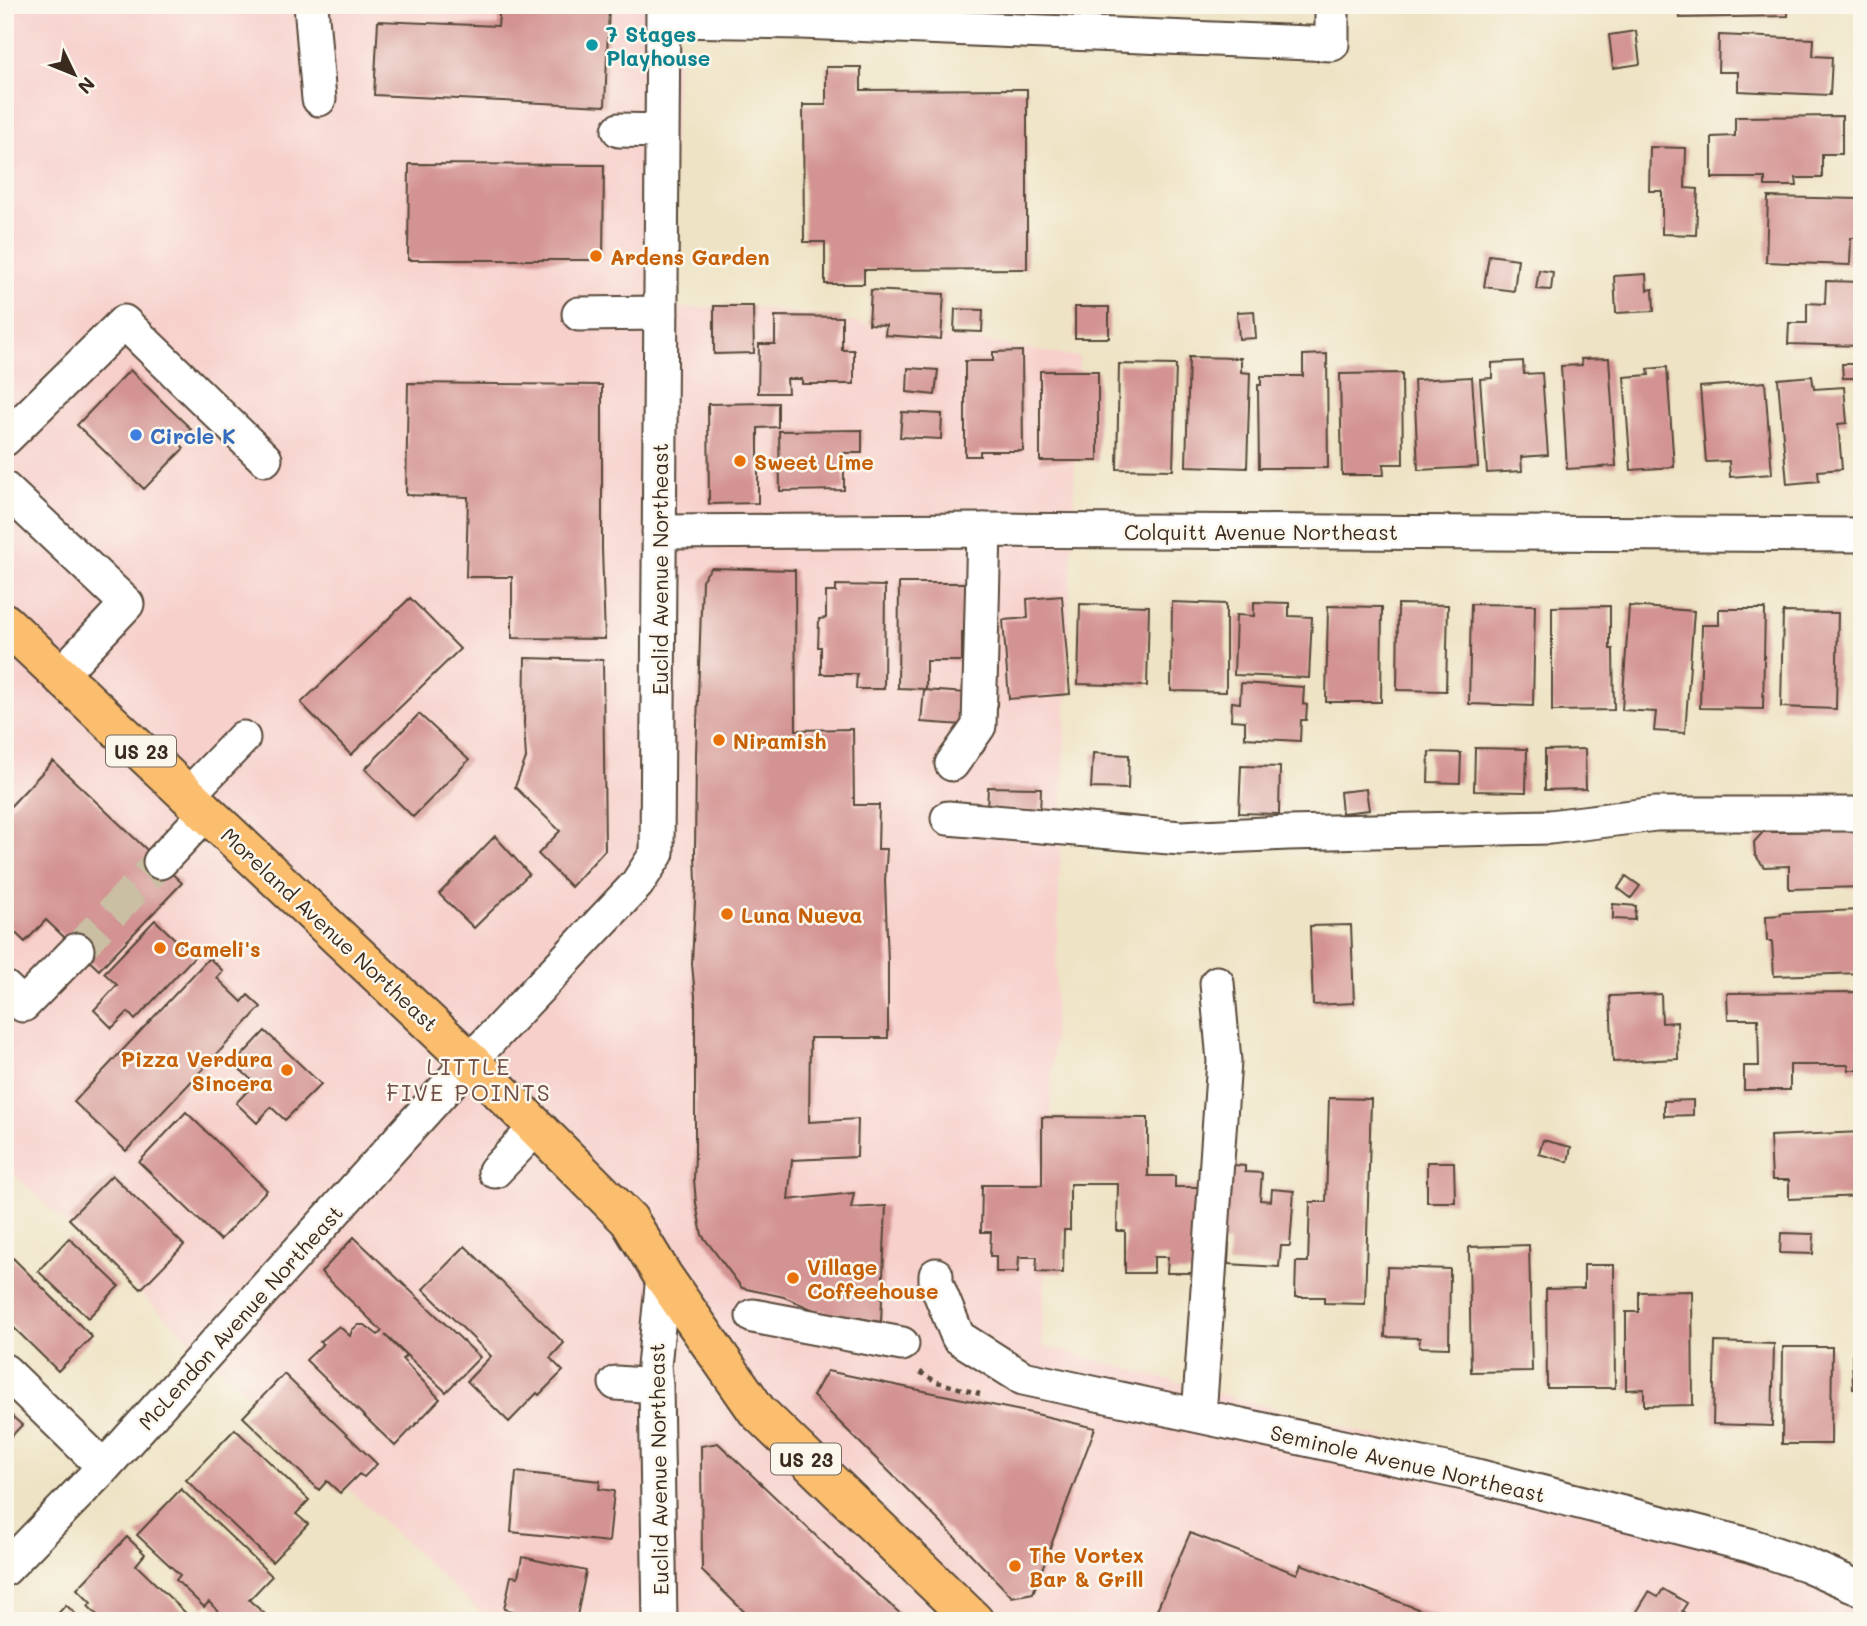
<svg xmlns="http://www.w3.org/2000/svg" width="1867" height="1626" font-family="Mali,sans-serif">
<rect width="100%" height="100%" fill="#fbf7ec"/>
<filter id="ink" filterUnits="userSpaceOnUse"><feTurbulence type="fractalNoise" baseFrequency=".0143" numOctaves="2"/><feDisplacementMap in="SourceGraphic" scale="14" xChannelSelector="R" yChannelSelector="G"/><feConvolveMatrix kernelMatrix="1 2 1 2 8 2 1 2 1" color-interpolation-filters="sRGB"/></filter>
<filter id="wash" filterUnits="userSpaceOnUse"><feTurbulence type="fractalNoise" baseFrequency=".00686" numOctaves="4" result="noise"/><feDisplacementMap in="SourceGraphic" scale="28" xChannelSelector="R" yChannelSelector="G"/><feGaussianBlur stdDeviation="1.57" result="paint"/><feColorMatrix in="noise" values="0 0 0 0 0 0 0 0 0 0 0 0 0 0 0 0 0 1.4 0 .05"/><feComposite in="paint" operator="in"/></filter>
<g filter="url(#wash)">
<rect width="100%" height="100%" fill="#eee3c4"/>
<path fill="#f7d0cc" d="M5 5H679L668 308 754 307 1079 357 1042 1345 1717 1530 1862 1598V1621H489L5 1166Z"/>
<g id="blocks">
<path fill="#d39392" d="M500 5 609 6 605 106 374 95 378 21 498 26Z
M1679 5H1788V16L1680 18Z
M1636 31 1640 64 1613 68 1609 35Z
M1719 35 1814 39 1813 56 1832 57 1830 95 1738 91V72H1718Z
M826 67H861V90L1027 89V269L864 270V284H825V242H804L803 105H826Z
M1842 116V154H1822V178H1796L1797 186H1765V178H1712V137L1735 136V117Z
M1650 147 1686 148 1685 188 1698 189 1696 235 1662 234V191H1649Z
M409 164 604 165 603 260H408Z
M1768 197 1859 199 1858 238H1851L1850 265 1766 262Z
M1489 255 1518 259 1514 291 1484 287Z
M1539 270 1553 272 1551 290 1536 289Z
M1646 274 1647 290 1653 289 1654 311 1616 313 1614 276Z
M1826 281 1862 282V346L1788 344 1789 323H1807V303L1825 304Z
M871 290 944 294 941 339 885 335 886 325 869 324Z
M714 306H753L754 353 714 354Z
M1075 307H1109V338H1075Z
M955 309 983 310 982 332 954 331Z
M1254 311 1256 338 1239 339 1237 312Z
M775 316 842 317V350H854V384H802V379H787L788 393H758L759 344H775Z
M1022 351 1023 451H980V456H965V361H993V352Z
M1327 354 1328 468H1259L1258 385H1261V376H1303V355Z
M1189 357 1241 358V372L1250 373 1247 468 1186 466Z
M1609 358 1616 466 1567 469 1561 366 1582 365 1581 359Z
M1523 361 1524 374 1542 373 1548 455 1521 457 1522 471 1487 473 1480 379 1492 378V363Z
M1119 364 1176 365 1173 470 1117 469Z
M1842 364H1862V378H1843Z
M1667 367 1674 467 1631 470 1624 377 1649 375 1648 369Z
M908 368 938 370 935 395 907 392Z
M130 370 191 429 178 442 184 448 144 489 77 425Z
M1040 371H1098V461H1040Z
M1402 373 1403 464H1383L1384 475H1342L1340 374Z
M1812 376 1814 389 1844 387 1847 423 1838 424 1842 469 1818 471 1819 481 1787 484 1778 379Z
M1472 377 1478 467 1418 470 1414 380Z
M1765 382 1772 474 1730 477 1729 461 1706 462 1700 387Z
M408 383 602 385V549L605 639 512 638V577H466L468 497 406 495Z
M778 403V427L758 428V503L709 504 708 404Z
M902 412 942 414 941 439 900 437Z
M862 430V453H844V490L780 491 779 431Z
M711 568 795 570 796 730 853 729 854 805H879L878 849H887L885 881 888 963V1038H810L809 1122 858 1119 857 1157 792 1160 788 1200 854 1193 851 1208 886 1206 881 1322 814 1310 784 1297 742 1288 702 1235 696 1203 694 1179 695 1155V996L692 964 696 882 695 854 696 755 702 580Z
M899 583H968V632H962V661H926V689L898 688Z
M836 585 885 586 884 689H856L857 674H821V647H818L819 619 826 618V592H836Z
M1062 596 1070 694 1009 699 1003 620 1028 618 1027 599Z
M410 598 460 649 351 755 301 703Z
M1172 602 1226 604V692L1171 691Z
M1254 602 1289 603V616L1312 617 1309 678 1234 675 1236 615 1254 616Z
M1080 604 1149 606 1147 686 1078 684Z
M1398 604 1448 605 1446 691 1397 690Z
M1471 604 1535 605 1533 706 1469 704Z
M1328 606 1382 607 1381 702H1326Z
M1610 606V649H1613L1614 710 1552 711V607Z
M1629 606 1694 611 1685 733 1654 731 1656 712 1622 710Z
M1719 609H1765L1763 709 1700 708 1702 625H1719Z
M1783 612 1838 613 1836 709 1781 707Z
M525 658 603 660 605 850 571 887 538 854 560 831 515 787 526 758 524 723Z
M1241 683 1304 687 1303 704 1307 705 1306 720H1301L1300 741 1245 738V721L1231 720 1232 702 1240 703Z
M924 690 966 693 963 725 921 722Z
M419 714 469 760 413 817 365 769Z
M1475 748 1527 749 1526 792 1474 791Z
M1585 749 1586 789 1545 790V750Z
M1429 752 1461 753 1460 783 1428 782Z
M1093 753 1129 755 1128 789 1091 788Z
M53 761 182 883 99 970 46 920 25 942 5 923V812Z
M1241 766 1280 767 1279 814 1239 813Z
M988 787 1041 788 1040 813 987 811Z
M1366 789 1369 810 1342 813 1340 792Z
M1862 824V887L1789 889V866L1764 867 1755 855 1754 842 1763 832 1843 831Z
M495 836 529 874 474 928 439 894Z
M1626 876 1640 886 1631 898 1618 888Z
M1613 904 1636 906 1635 920 1613 919Z
M1862 910V973L1774 976 1772 941H1767L1766 916 1781 915V913Z
M155 920 194 957 135 1020 128 1012 112 1028 94 1010 117 985 104 973Z
M1351 925 1354 1003 1313 1005 1310 926Z
M209 958 223 971 217 978 242 1002 248 995 261 1007 126 1151 74 1102Z
M1862 992V1070H1849L1848 1065H1790V1090H1744V1066H1759L1758 1019H1728L1727 993Z
M1661 994 1662 1023 1677 1022 1678 1059 1613 1062 1610 996Z
M265 1031 321 1084 285 1120 271 1107 257 1123 236 1103 255 1083 234 1064Z
M1329 1098 1371 1099 1365 1304 1324 1303V1297H1295L1296 1262H1308L1310 1202H1326Z
M1693 1100V1115L1664 1116V1101Z
M186 1112 267 1190 220 1240 139 1162Z
M1042 1117 1148 1118V1176H1175V1187H1205L1195 1273H1167L1168 1257H1154V1273H1125V1231H1117L1118 1184H1070V1230H1064L1063 1273 1036 1272 1037 1257H1019L1018 1272H996V1256H990L991 1232H981L982 1185H1042Z
M1862 1132V1196L1789 1199V1180H1772L1770 1136Z
M1543 1140 1571 1147 1568 1162 1539 1154Z
M1427 1162H1454L1455 1202H1427Z
M1222 1164 1245 1166V1172L1262 1173 1260 1200 1271 1201 1272 1189 1294 1191 1290 1246H1281L1279 1267 1228 1264 1229 1243 1217 1242Z
M112 1175 184 1245 141 1289 69 1219Z
M1781 1233 1814 1234 1813 1254 1780 1253Z
M354 1237 480 1357 446 1392 385 1335 406 1356 402 1359 440 1399 395 1446 306 1360 323 1344 320 1342 339 1326 350 1336 352 1330 358 1325H365L378 1335 382 1331 321 1272Z
M69 1238 119 1286 88 1318 38 1271Z
M1529 1245 1532 1371 1471 1372 1469 1247Z
M465 1246 564 1343 550 1358 563 1371 539 1395 537 1393 509 1422 467 1381 491 1356 423 1289Z
M13 1258 92 1337 58 1371 5 1319V1266Z
M1584 1265H1614L1615 1388H1547L1546 1289 1584 1288Z
M1387 1267 1450 1269 1449 1348 1419 1347 1420 1338 1385 1337Z
M1692 1291 1693 1405 1644 1406V1389L1626 1390V1312H1639V1292Z
M1715 1342 1774 1344 1772 1426 1713 1424Z
M1783 1347H1832L1831 1444H1782Z
M1852 1355H1862V1480H1856V1389H1853Z
M827 1371 1036 1414 1095 1428 1033 1593 1012 1597 940 1522 813 1396Z
M284 1374 377 1464 364 1477 359 1474 340 1493 327 1481 319 1490 243 1417Z
M5 1410 22 1425 5 1443Z
M235 1429 309 1500 296 1514 308 1524 272 1562 186 1480Z
M718 1443 872 1589 909 1621H754L702 1571 701 1446Z
M516 1472 600 1481 599 1489 614 1491 609 1542 511 1532Z
M181 1489 272 1576 249 1600 265 1614 258 1621H228L209 1602 204 1607 176 1580 180 1575 137 1535Z
M1190 1533 1297 1574 1301 1564 1449 1621H1152Z
M127 1537 145 1554 136 1565 194 1621H103L88 1606 91 1603 77 1589Z
M522 1557 586 1571 576 1621H536L512 1616 513 1611 504 1609 511 1576 518 1577Z
M1663 1589 1687 1603 1682 1611 1692 1618 1690 1621H1631L1649 1592 1658 1597Z
M66 1605 83 1621H51Z"/>
</g>
</g>
<g filter="url(#ink)">
<use href="#blocks" fill-opacity="0" stroke="#564637" stroke-width="2"/>
<g fill="none" stroke-linecap="round" stroke-linejoin="round">
<path stroke="#cabea3" stroke-width="33" stroke-dasharray="33 17" stroke-linecap="butt" d="M77 950 160 862"/>
<defs>
<path id="minor" d="M311 5 319 99
M663 20 801 22 1332 44V5
M619 130 662 131
M579 314 661 313
M5 439 124 322 265 459
M5 489 127 604 60 675
M659 532 984 530 1862 535
M952 764 979 726 984 530
M188 795 243 738
M948 818 1181 838 1288 833 1550 827 1656 814H1862
M160 862 207 812
M5 988 23 1005 77 950
M495 1171 536 1128
M936 1275V1283L958 1337 1023 1378 1473 1475 1749 1545 1805 1564 1862 1589
M753 1316 902 1344
M5 1371 104 1467
M616 1383 656 1386
M1199 1416 1224 1061 1217 983
M5 1569 104 1467 470 1061 637 884 657 853 663 5
M660 1621 656 1386 654 1366 663 1276"/>
<path id="highway" d="M5 623 470 1061 629 1220 663 1276 757 1411 974 1621"/>
</defs>
<use href="#minor" stroke="#564637" stroke-width="37"/>
<use href="#highway" stroke="#564637" stroke-width="42"/>
<path stroke="#564637" stroke-width="4.5" stroke-dasharray="5 5" stroke-linecap="butt" d="M920 1372 937 1382 980 1394"/>
<use href="#minor" stroke="#fff" stroke-width="33"/>
<use href="#highway" stroke="#fabe6e" stroke-width="38"/>
</g>
</g>
<circle fill="#0f9aa8" stroke="#fbf7ec" stroke-width="2.5" cx="592" cy="45" r="7"/>
<g fill="#e8710a" stroke="#fbf7ec" stroke-width="2.5">
<circle cx="596" cy="256" r="7"/>
<circle cx="740" cy="461" r="7"/>
<circle cx="719" cy="740" r="7"/>
<circle cx="727" cy="914" r="7"/>
<circle cx="160" cy="948" r="7"/>
<circle cx="287" cy="1070" r="7"/>
<circle cx="793" cy="1278" r="7"/>
<circle cx="1015" cy="1566" r="7"/>
</g>
<circle fill="#3f7fe0" stroke="#fbf7ec" stroke-width="2.5" cx="136" cy="435" r="7"/>
<g text-anchor="middle" dominant-baseline="central" stroke-width="5" stroke-linejoin="round" paint-order="stroke">
<g fill="#fbf7ec" stroke="#75685c" stroke-width="2">
<rect x="106" y="735.5" width="70" height="31" rx="5"/>
<rect x="771" y="1443.5" width="70" height="31" rx="5"/>
</g>
<g font-size="19" font-weight="bold" fill="#3b2a1e">
<text x="141" y="751">US 23</text>
<text x="806" y="1459">US 23</text>
</g>
<g font-size="21" font-weight="bold" fill="#0d838f" stroke="#fbf7ec" text-anchor="start">
<text x="606" y="33">7 Stages<tspan x="606" dy="24">Playhouse</tspan></text>
</g>
<g font-size="21" font-weight="bold" fill="#c56008" stroke="#fbf7ec" text-anchor="start">
<text x="610" y="256">Ardens Garden</text>
<text x="754" y="461">Sweet Lime</text>
<text x="733" y="740">Niramish</text>
<text x="741" y="914">Luna Nueva</text>
<text x="174" y="948">Cameli's</text>
<text x="273" y="1058" text-anchor="end">Pizza Verdura<tspan x="273" dy="24">Sincera</tspan></text>
<text x="807" y="1266">Village<tspan x="807" dy="24">Coffeehouse</tspan></text>
<text x="1029" y="1554">The Vortex<tspan x="1029" dy="24">Bar &amp; Grill</tspan></text>
</g>
<g font-size="21" font-weight="bold" fill="#366cbe" stroke="#fbf7ec" text-anchor="start">
<text x="150" y="435">Circle K</text>
</g>
<g font-size="21" fill="#3b2a1e" stroke="#fbf7ec">
<text x="1261" y="531">Colquitt Avenue Northeast</text>
<text transform="translate(659 569) rotate(-90)">Euclid Avenue Northeast</text>
<text transform="translate(330 929) rotate(43)">Moreland Avenue Northeast</text>
<text transform="translate(240 1317) rotate(-48)">McLendon Avenue Northeast</text>
<text transform="translate(1408 1463) rotate(13)">Seminole Avenue Northeast</text>
<text transform="translate(658 1469) rotate(-91)">Euclid Avenue Northeast</text>
</g>
<g font-size="23" letter-spacing="2" fill="#704f47" stroke="#fbf7ec">
<text x="469" y="1066">LITTLE<tspan x="469" dy="26">FIVE POINTS</tspan></text>
</g>
</g>
<rect width="1867" height="1626" fill="none" stroke="#fbf7ec" stroke-width="28"/>
<g transform="translate(74 74) rotate(133)" stroke="#fbf7ec" stroke-width="5" paint-order="stroke">
<path d="M0-5L12 26L0 18L-12 26Z" fill="#3b2a1e"/>
<text y="-10" font-size="19" font-weight="bold" text-anchor="middle" fill="#3b2a1e">N</text>
</g>
</svg>
